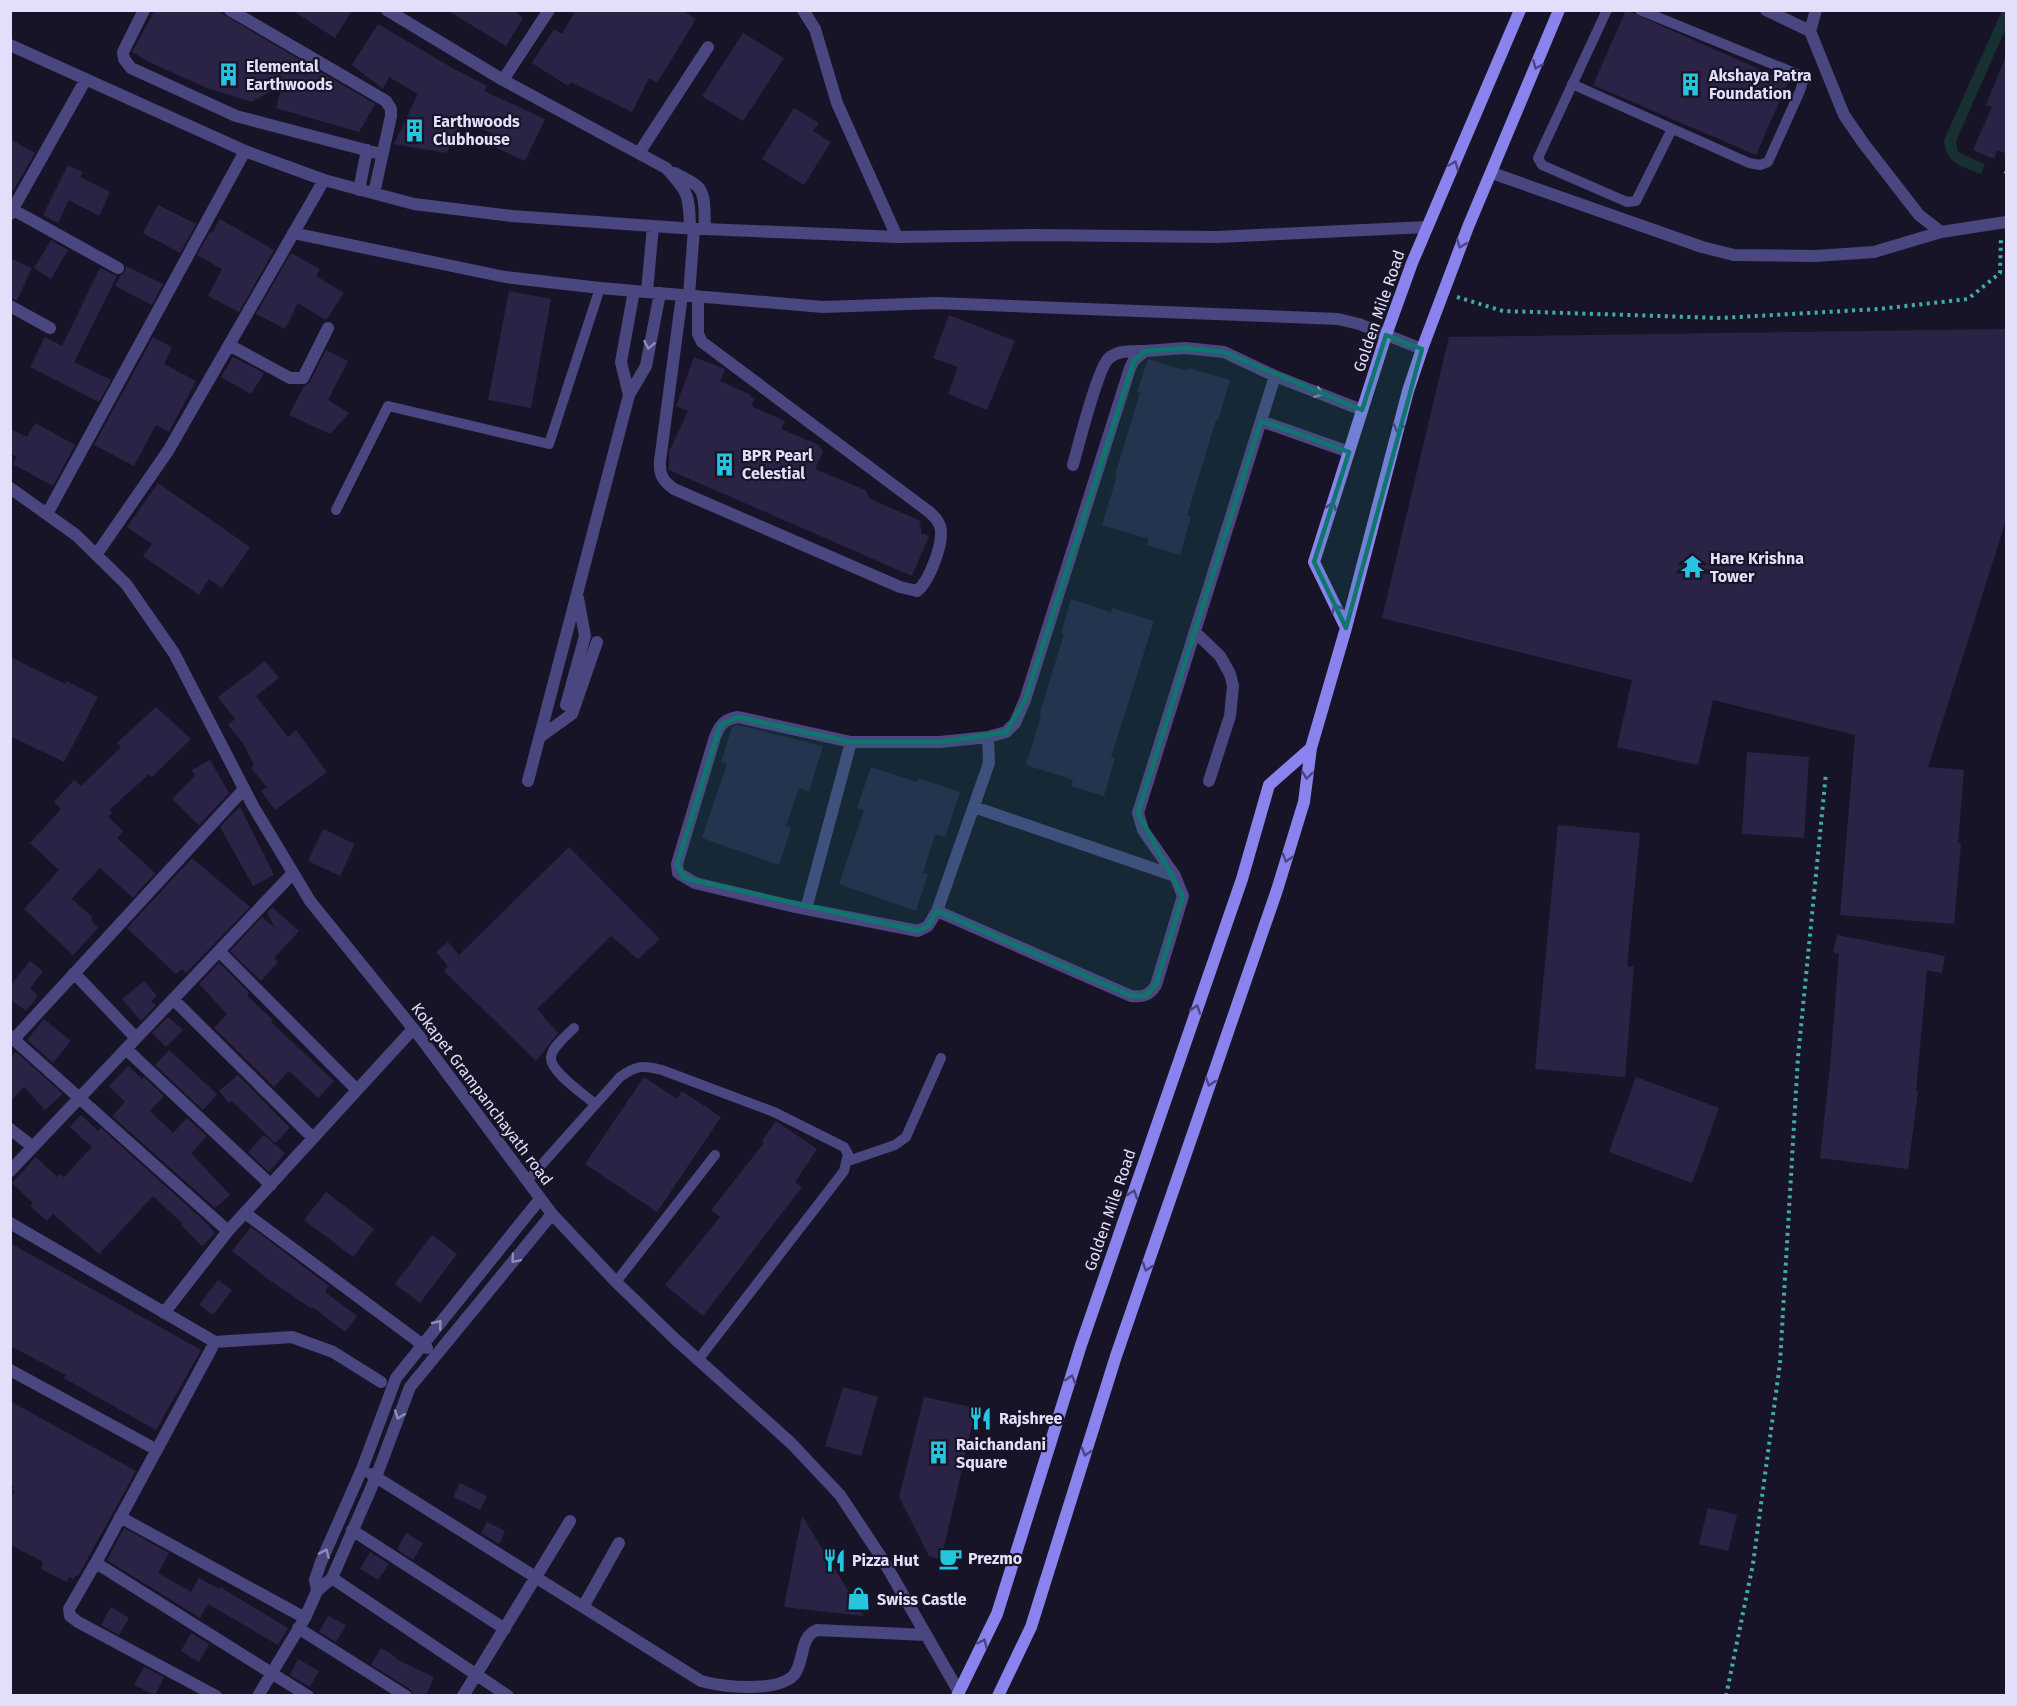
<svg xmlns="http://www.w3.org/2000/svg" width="2017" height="1706" font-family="'Fira Sans',sans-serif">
<rect width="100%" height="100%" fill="#181427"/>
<path fill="#183031" d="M2002 11H2006V28L1956 141 1958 152 1985 164 1981 174C1960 165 1947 165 1944 140Z"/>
<path fill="#2b2346" d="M155 10H216L375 104 359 132 276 108 282 85 252 102 207 88 149 62 132 52Z
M292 10H352L335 38Z
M447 10H512L523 18 506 46Z
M576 10H681L696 19 657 83 649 78 632 112 571 82 568 86 532 63 554 29 562 34Z
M1626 10 1788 82 1756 155 1593 85Z
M378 24 454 69 487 86 484 91 545 119 525 161 486 143 491 133 461 119 447 153 394 144 418 94 389 77 383 89 352 65Z
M743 33 784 58 743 121 702 96Z
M2006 56 2007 154 1997 150 1994 159 1973 150 1992 107 1986 105Z
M794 108 819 123 813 131 831 142 804 185 762 159Z
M10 139 35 153 10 196Z
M68 165 83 172 80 177 110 192 99 216 69 200 58 223 43 215Z
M158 205 196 224 180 253 143 233Z
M220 219 274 250 239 312 208 296 222 269 197 255 210 232 212 233Z
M51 240 68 250 51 279 34 268Z
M291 253 320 269 316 276 344 293 326 320 298 303 285 329 256 314Z
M10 258 32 268 17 300 10 298Z
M126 266 163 284 152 305 115 286 120 276 125 271Z
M100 268 117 276 74 362 111 380 99 402 30 367 45 337 62 346Z
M509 291 551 299 531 408 488 400Z
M949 315 1015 341 987 410 948 394 958 367 933 358Z
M2007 329V517L1928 767 1964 770 1958 843H1961L1954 924 1840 915 1855 735 1713 700 1698 765 1617 747 1632 680 1382 618 1449 337Z
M153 337 172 347 164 364 196 381 169 432 156 425 134 466 94 445Z
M326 350 348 361 328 400 349 413 330 434 289 415 304 386 310 382Z
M233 357 264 373 251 394 221 377Z
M694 357 725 369 720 381 751 395 750 397 755 398 751 406 785 421 781 429 819 445 823 452 815 469 865 490 870 499 921 521 919 526 921 527V533L929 536 912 576 669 470V452L688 411 676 406Z
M1148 359 1187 371 1188 368 1230 380 1218 421 1216 420 1187 516 1191 517 1180 555 1147 545 1149 539 1102 525 1117 476 1115 475 1140 393 1137 392Z
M35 423 75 445 53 486 13 464 17 457 10 453V429L27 437Z
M158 483 250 547 222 588 209 579 199 595 143 556 152 544 127 527Z
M1071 599 1111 612 1112 608 1154 621 1111 757 1115 758 1104 796 1071 786 1073 780 1026 765 1041 716H1039L1064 634 1061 633Z
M10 657 65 684 66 681 98 697 64 762 10 736Z
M265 661 279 678 256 696 288 737 296 730 327 772 275 810 261 791 267 787 251 768 254 765 243 743 228 725 235 719 218 697Z
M156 707 191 739 152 777 149 774 109 810 112 812 108 817 123 831 117 838 155 873 133 898 100 868 73 897 72 899 93 918 91 920 98 928 73 955 24 909 59 870 30 843 61 809 54 802 74 780 81 786 121 747 117 743Z
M738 725 823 746 809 791 799 788 786 826 791 828 779 865 702 838 727 764 721 762 732 727Z
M1747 752 1809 757 1804 838 1742 834Z
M210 760 229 793 199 825 172 799 195 776 192 770Z
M871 767 917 782 918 778 960 792 945 837 935 834 923 873 928 874 916 911 839 884 864 810 857 808Z
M240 807 274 875 253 886 220 827Z
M1558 825 1640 833 1627 966 1634 967 1625 1077 1535 1069Z
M323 829 355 844 340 876 308 861Z
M569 847 660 939 638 959 611 936 537 1009 558 1033 536 1061 444 971 448 966 436 952 448 942 459 955Z
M192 858 250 907 186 973 182 969 176 974 127 928Z
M272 907 299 931 274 958 278 962 261 981 230 951 262 917 275 928 267 913Z
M1837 935 1945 956 1942 973 1927 970 1916 1091H1918L1908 1169 1820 1158 1830 1067 1839 954 1833 952Z
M30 961 43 971 30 988 38 996 26 1011 10 999V986Z
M219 963 249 993 247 996 273 1020 271 1022 334 1081 318 1098 289 1071 274 1087 214 1028 227 1014 199 984Z
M144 981 157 996 151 1001 156 1005 141 1021 122 999Z
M168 1017 183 1030 166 1047 152 1033Z
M44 1019 71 1041 53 1063 27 1040Z
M169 1050 217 1094 203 1110 155 1065Z
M16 1052 63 1094 45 1110 24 1087 10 1102V1058Z
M128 1066 142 1079 144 1077 164 1096 150 1111 173 1133 187 1118 207 1136 191 1153 230 1195 215 1208 112 1116 125 1102 109 1086Z
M238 1075 290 1128 275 1143 232 1101 229 1103 219 1091Z
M644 1077 677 1099 682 1091 721 1117 657 1212 585 1164Z
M1636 1077 1719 1108 1692 1183 1609 1152Z
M81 1115 98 1131 101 1128 202 1219 215 1233 202 1246 181 1225 183 1224 153 1196 99 1254 53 1214 47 1221 30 1206 33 1203 12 1183 36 1157 57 1177 60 1174 64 1177 92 1147 70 1127Z
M776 1121 817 1149 795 1182 802 1187 703 1316 665 1285 720 1217 711 1210 764 1143 762 1141Z
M264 1135 285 1153 269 1172 248 1152Z
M326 1192 374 1229 353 1257 304 1220Z
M251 1227 329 1286 325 1292 357 1316 345 1332 313 1307 312 1309 268 1279 232 1251Z
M432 1235 457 1254 420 1303 395 1284Z
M10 1243 201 1350 156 1430 64 1378 66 1375 10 1346Z
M218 1280 232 1290 213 1315 199 1305Z
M843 1387 878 1397 861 1456 825 1446Z
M924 1397 976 1408 941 1560 929 1556 899 1497Z
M10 1401 136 1471 78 1576 76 1575 74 1579 69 1577 67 1582 41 1569 43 1564 42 1561 10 1545V1500L15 1491 12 1490 14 1487 10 1485Z
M460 1483 487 1496 480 1510 453 1497Z
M1708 1508 1737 1515 1728 1551 1699 1544Z
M802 1516 864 1616 784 1607Z
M487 1522 505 1531 499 1544 481 1533Z
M124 1528 169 1553 158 1573 191 1592 199 1578 219 1589 220 1587 288 1628 278 1645 208 1604 200 1618 107 1560Z
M406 1533 423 1543 413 1560 397 1549Z
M370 1552 389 1564 378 1580 360 1569Z
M111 1607 129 1618 119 1635 101 1625Z
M328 1616 346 1625 336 1642 319 1632Z
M191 1633 209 1644 199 1662 181 1651Z
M381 1648 397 1658 396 1659 434 1677 426 1695H414L410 1689 371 1665Z
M298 1659 319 1671 310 1687 290 1675Z
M144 1667 164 1677 155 1695 134 1685Z"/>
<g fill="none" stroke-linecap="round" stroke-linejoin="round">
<path stroke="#42acaa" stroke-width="4" stroke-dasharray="3 4.5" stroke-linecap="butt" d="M2005 174 2006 173
M1457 297 1503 311 1721 318 1879 309 1968 299 2000 273 2001 238
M1726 1696 1753 1564 1780 1363 1798 1057 1826 773"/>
<path stroke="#4a4680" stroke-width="10" d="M1607 10 1538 158 1542 165 1627 202 1636 201 1672 129
M1572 84 1749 163 1760 165 1768 162 1800 91 1803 81 1797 74 1640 10
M336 510 388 406 549 444 600 288
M574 1028C567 1035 552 1047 551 1057 549 1071 585 1095 595 1104
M848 1161 895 1145 906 1137 941 1058
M527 1181 620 1077C637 1065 643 1065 662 1070L774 1112 844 1147 848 1154 844 1171 698 1360
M616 1282 715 1155"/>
<path stroke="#4a4680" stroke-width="12" d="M144 10 123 52 124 59 131 68 236 116 381 154
M230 10 386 101 391 109V116L374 193
M387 10 503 80 666 168C689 193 689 195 690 228
M803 10 815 29 837 103 897 237
M1766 10 1810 31 1844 115 1864 144 1919 215 1941 232
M1810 31 1816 10
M10 45 245 151 324 180 414 204 512 216 681 228 897 237 1033 235 1217 237 1427 227
M503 80 549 10
M639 153 708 47
M675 173C682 177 691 181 697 186 707 194 704 217 705 229
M1492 173 1702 247 1734 255 1815 256 1874 252 1941 232 2006 222
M359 190 367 150
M10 208 118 268
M10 214 86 79
M293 233 505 277 600 288 823 307 937 303 1338 319 1359 324 1422 349
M647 292 653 226
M682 295 660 461C659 475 663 481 674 489L900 587 917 591C929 582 945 541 940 526 938 520 933 515 928 511L702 342 698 334V296
M689 295 694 229
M10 306 50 328
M229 345 290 378H303L328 328
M629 395 621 362 634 291
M1261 421 1349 452
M1073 465C1078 447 1098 367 1109 358 1119 350 1133 351 1145 351
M10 488 76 535 126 584 174 653 253 806 310 901 420 1037 552 1214 616 1282 675 1339 791 1443 840 1495 883 1560 959 1692
M47 514 245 151
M96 555 168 451 324 180
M1195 632 1220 656 1230 674 1233 686 1230 716 1209 781
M566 705 585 636 578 598
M540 737 572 714 597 642
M988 737 989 763 937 911 928 926 918 931 791 906 695 883 678 873 677 864 715 737C720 724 725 719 738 717L851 742H940L988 737 1006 732 1015 723 1025 700 1130 368 1134 360 1145 351 1185 348 1224 352 1275 376 1362 410
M528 781 629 395 646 366 660 293
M974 807 1175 876
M806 909 851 742
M937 911 1131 996C1143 997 1149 996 1156 985L1183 896 1175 876 1143 830 1138 813 1275 376
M219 951 357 1090
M74 973 136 1038
M173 999 313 1138
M10 1036 228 1231
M14 1039 244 789
M126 1049 271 1185
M10 1129 33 1147
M10 1171 293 873
M540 1199 396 1378 362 1469 321 1562 315 1580 317 1591 332 1578 376 1477 410 1387 552 1214
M245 1213 427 1348
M10 1223 215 1342 292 1337 333 1352 381 1382
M164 1313 228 1231 413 1029
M215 1342 99 1557 69 1609 70 1616 78 1622 216 1696
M10 1370 157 1450
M371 1474 701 1681C723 1687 777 1693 794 1675 805 1661 799 1637 817 1630L926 1635
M120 1517 305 1618
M352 1530 505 1629
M96 1563 308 1696
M332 1578 508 1696
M583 1607 619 1543
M298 1628 406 1696
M258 1696 305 1618 317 1591
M463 1696 570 1521"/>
<path stroke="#8a83ee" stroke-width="12" d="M1520 10 1412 263 1386 335 1314 562 1346 628 1408 391 1422 349 1468 227 1559 10
M957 1696 997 1614 1081 1345 1242 879 1269 785 1311 748
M998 1696 1031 1627 1116 1356 1277 890 1304 802 1311 748 1346 628"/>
</g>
<defs><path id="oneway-chevron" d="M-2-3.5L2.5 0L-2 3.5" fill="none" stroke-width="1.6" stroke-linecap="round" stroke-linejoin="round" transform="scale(1.5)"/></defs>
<g stroke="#4b4681">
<use href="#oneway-chevron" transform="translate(1537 65) rotate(112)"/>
<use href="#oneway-chevron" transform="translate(1454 165) rotate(-67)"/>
<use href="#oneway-chevron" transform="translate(1461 244) rotate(111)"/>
<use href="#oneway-chevron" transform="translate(1398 428) rotate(104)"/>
<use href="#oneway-chevron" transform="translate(1332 506) rotate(-72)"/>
<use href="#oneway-chevron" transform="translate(1336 608) rotate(-116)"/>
<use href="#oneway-chevron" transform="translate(1307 775) rotate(97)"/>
<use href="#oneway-chevron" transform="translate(1287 858) rotate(107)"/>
<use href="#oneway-chevron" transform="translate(1196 1009) rotate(-71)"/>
<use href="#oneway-chevron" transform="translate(1210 1082) rotate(109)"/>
<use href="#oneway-chevron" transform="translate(1133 1194) rotate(-71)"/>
<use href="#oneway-chevron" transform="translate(1147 1267) rotate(109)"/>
<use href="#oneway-chevron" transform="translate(1071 1379) rotate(-73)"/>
<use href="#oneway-chevron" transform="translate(1086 1452) rotate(107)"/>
<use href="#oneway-chevron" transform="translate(983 1643) rotate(-65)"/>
</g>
<g stroke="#8f8bb7">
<use href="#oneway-chevron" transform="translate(649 345) rotate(101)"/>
<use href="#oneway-chevron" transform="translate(1319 393) rotate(21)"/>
<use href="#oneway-chevron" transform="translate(515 1259) rotate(130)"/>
<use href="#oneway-chevron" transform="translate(438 1324) rotate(-51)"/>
<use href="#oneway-chevron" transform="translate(399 1415) rotate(110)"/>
<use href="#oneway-chevron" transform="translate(325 1553) rotate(-66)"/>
</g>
<path fill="#0f766e" fill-opacity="0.2" stroke="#0f766e" stroke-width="4.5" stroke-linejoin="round" d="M1386 335 1422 349 1346 628 1314 562 1349 452 1261 421 1138 813 1183 896 1156 985 1146 996H1131L937 911 928 926 918 931 684 878 677 864 720 725 738 717 851 742H940L1006 732 1025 700 1134 360 1145 351 1185 348 1224 352 1362 410Z"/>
<defs>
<symbol id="building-bare" viewBox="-9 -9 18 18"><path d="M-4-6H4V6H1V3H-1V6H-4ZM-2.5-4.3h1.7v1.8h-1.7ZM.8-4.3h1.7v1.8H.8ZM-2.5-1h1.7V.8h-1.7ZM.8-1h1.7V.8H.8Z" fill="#25c5e0" stroke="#181427" stroke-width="2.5" paint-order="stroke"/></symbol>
<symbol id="temple-bare" viewBox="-9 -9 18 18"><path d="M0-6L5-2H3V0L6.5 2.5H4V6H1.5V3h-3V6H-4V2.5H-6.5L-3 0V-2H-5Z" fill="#25c5e0" stroke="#181427" stroke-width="2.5" paint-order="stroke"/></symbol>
<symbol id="restaurant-bare" viewBox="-9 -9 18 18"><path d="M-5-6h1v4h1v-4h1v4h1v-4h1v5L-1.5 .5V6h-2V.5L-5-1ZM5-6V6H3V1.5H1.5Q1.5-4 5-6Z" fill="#25c5e0" stroke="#181427" stroke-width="2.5" paint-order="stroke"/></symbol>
<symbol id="cafe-bare" viewBox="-9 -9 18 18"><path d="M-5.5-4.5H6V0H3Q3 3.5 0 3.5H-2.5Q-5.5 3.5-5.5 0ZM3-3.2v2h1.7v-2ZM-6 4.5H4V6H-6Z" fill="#25c5e0" stroke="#181427" stroke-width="2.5" paint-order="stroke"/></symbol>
<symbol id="shop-bare" viewBox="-9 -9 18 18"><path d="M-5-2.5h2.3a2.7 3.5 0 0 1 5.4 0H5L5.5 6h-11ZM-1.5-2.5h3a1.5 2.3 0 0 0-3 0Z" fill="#25c5e0" stroke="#181427" stroke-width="2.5" paint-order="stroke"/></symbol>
</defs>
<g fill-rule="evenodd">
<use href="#building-bare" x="212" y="58" width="33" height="33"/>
<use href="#building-bare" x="1674" y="68" width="33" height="33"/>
<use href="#building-bare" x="398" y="114" width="33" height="33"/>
<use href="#building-bare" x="708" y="448" width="33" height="33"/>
<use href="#temple-bare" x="1676" y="550" width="33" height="33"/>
<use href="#restaurant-bare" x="964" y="1402" width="33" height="33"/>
<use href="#building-bare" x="922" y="1436" width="33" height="33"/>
<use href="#cafe-bare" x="934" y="1542" width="33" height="33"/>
<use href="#restaurant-bare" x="818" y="1544" width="33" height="33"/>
<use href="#shop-bare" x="842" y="1582" width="33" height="33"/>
</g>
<g text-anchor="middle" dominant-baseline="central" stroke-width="4.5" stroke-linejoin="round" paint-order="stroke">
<g font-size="16" font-weight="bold" fill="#e3dffa" stroke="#181427" text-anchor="start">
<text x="246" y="66">Elemental<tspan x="246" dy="18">Earthwoods</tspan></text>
<text x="1709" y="75">Akshaya Patra<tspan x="1709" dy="18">Foundation</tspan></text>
<text x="433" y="121">Earthwoods<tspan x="433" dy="18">Clubhouse</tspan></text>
<text x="742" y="455">BPR Pearl<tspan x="742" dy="18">Celestial</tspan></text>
<text x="1710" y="558">Hare Krishna<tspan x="1710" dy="18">Tower</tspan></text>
<text x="999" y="1418">Rajshree</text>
<text x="956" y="1444">Raichandani<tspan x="956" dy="18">Square</tspan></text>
<text x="968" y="1558">Prezmo</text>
<text x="852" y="1560">Pizza Hut</text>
<text x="877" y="1599">Swiss Castle</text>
</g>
<g font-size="16" fill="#e3dffa" stroke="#181427">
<text transform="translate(1379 311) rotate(-71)">Golden Mile Road</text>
<text transform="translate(482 1094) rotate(53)">Kokapet Grampanchayath road</text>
<text transform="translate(1110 1210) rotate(-71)">Golden Mile Road</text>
</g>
</g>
<rect width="2017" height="1706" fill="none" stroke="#e3dffa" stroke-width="24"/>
</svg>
